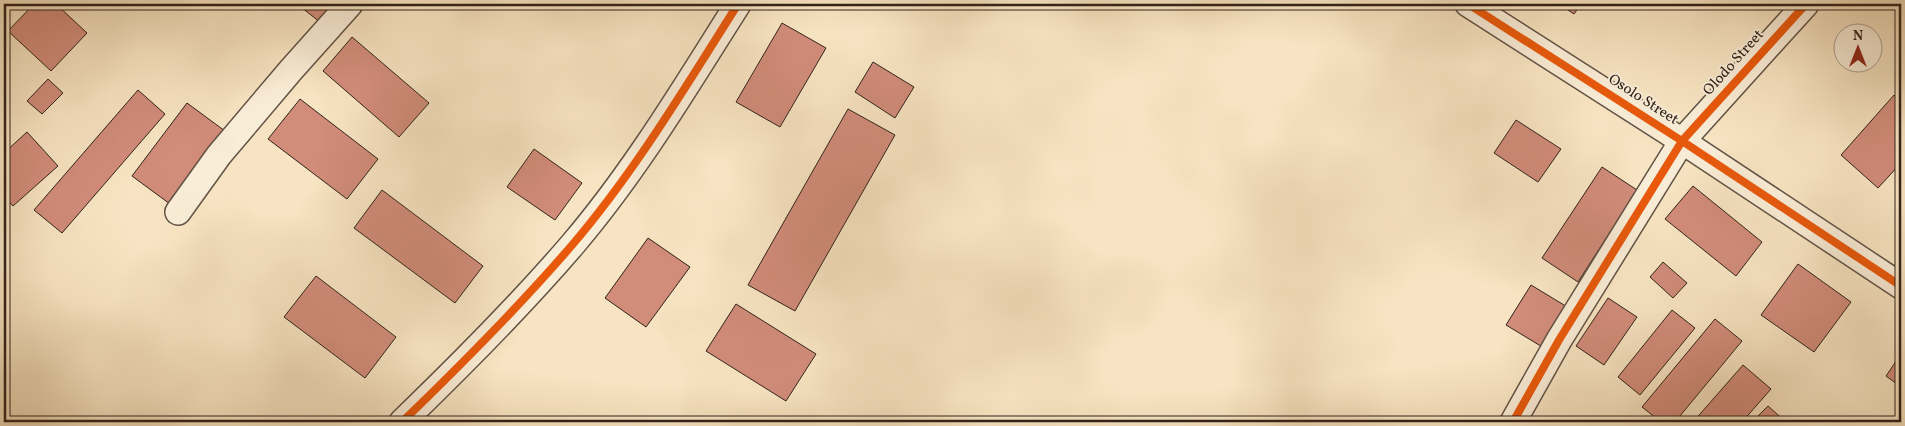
<svg xmlns="http://www.w3.org/2000/svg" width="1905" height="426" font-family="Vollkorn,serif">
<rect width="100%" height="100%" fill="#f8e4c2"/>
<filter id="stains"><feTurbulence type="fractalNoise" baseFrequency=".004" numOctaves="4"/><feColorMatrix values="0 0 0 0 .2 0 0 0 0 .09 0 0 0 0 .02 0 0 0 .5 -.17"/></filter>
<radialGradient id="worn" r=".72"><stop offset=".6" stop-color="#630" stop-opacity="0"/><stop offset="1" stop-color="#630" stop-opacity=".3"/></radialGradient>
<path fill="#d18c7a" stroke="#30221a" d="M34 4H56L87 33 51 71 8 31Z
M297 4H343L325 26Z
M1559 4H1581L1574 14Z
M782 23 826 48 780 127 736 102Z
M352 37 429 103 399 137 323 71Z
M873 62 914 87 895 118 855 92Z
M48 79 63 93 42 114 27 101Z
M138 90 165 114 62 233 34 210Z
M1894 95 1901 102V163L1878 188 1841 155Z
M300 99 378 159 347 199 268 139Z
M187 103 225 131 170 204 132 176Z
M848 109 895 135 795 311 748 285Z
M1516 120 1561 149 1538 182 1494 153Z
M27 132 58 166 13 206 4 196V153Z
M534 149 582 183 555 220 507 187Z
M1602 167 1637 190 1578 282 1542 258Z
M1693 186 1762 242 1736 276 1665 219Z
M382 190 483 266 455 303 354 228Z
M648 238 690 267 646 327 605 298Z
M1663 262 1687 283 1673 298 1650 277Z
M1798 264 1851 302 1814 352 1761 315Z
M316 276 396 337 365 378 284 317Z
M1531 285 1569 308 1544 348 1506 325Z
M1608 298 1637 317 1604 365 1576 346Z
M736 304 816 354 786 401 706 351Z
M1672 310 1695 328 1640 395 1618 377Z
M1715 319 1742 341 1675 422H1661L1642 407Z
M1901 354V387L1886 376Z
M1743 365 1771 389 1742 422H1693Z
M1768 406 1786 422H1752Z"/>
<g fill="none" stroke-linecap="round" stroke-linejoin="round">
<defs>
<path id="street" d="M1468 4 1682 141 1901 286
M178 212 219 155 291 70 350 4
M402 422C461 365 519 307 573 244 636 170 686 86 738 4
M1513 422 1559 340 1682 141 1806 4"/>
</defs>
<use href="#street" stroke="#625244" stroke-width="28"/>
<use href="#street" stroke="#faedd7" stroke-width="25"/>
<defs>
<path id="cycleway" d="M1468 4 1682 141 1901 286
M402 422C461 365 519 307 573 244 636 170 686 86 738 4
M1513 422 1559 340 1682 141 1806 4"/>
</defs>
<use href="#cycleway" stroke="#faedd7" stroke-width="11"/>
<use href="#cycleway" stroke="#e8590c" stroke-width="8"/>
</g>
<g text-anchor="middle" dominant-baseline="central" stroke-width="4" stroke-linejoin="round" paint-order="stroke">
<g font-size="15" fill="#30221a" stroke="#faedd7">
<text transform="translate(1734 63) rotate(-48)">Olodo Street</text>
<text transform="translate(1643 100) rotate(33)">Osolo Street</text>
</g>
</g>
<rect width="1905" height="426" fill="none" stroke="#f8e4c2" stroke-width="20"/>
<rect x="5" y="5" width="1895" height="416" fill="none" stroke="#30221a" stroke-width="2.5"/>
<rect x="10" y="10" width="1885" height="406" fill="none" stroke="#30221a"/>
<g transform="translate(1858 48)"><circle r="24" fill="#faedd7" stroke="#a99c8b"/>
<path d="M0-4L9 19L0 12L-9 19Z" fill="#8f2418"/>
<text y="-8" font-size="14" font-weight="bold" text-anchor="middle" fill="#30221a">N</text>
</g>
<rect width="100%" height="100%" filter="url(#stains)"/>
<rect width="100%" height="100%" fill="url(#worn)"/>
</svg>
